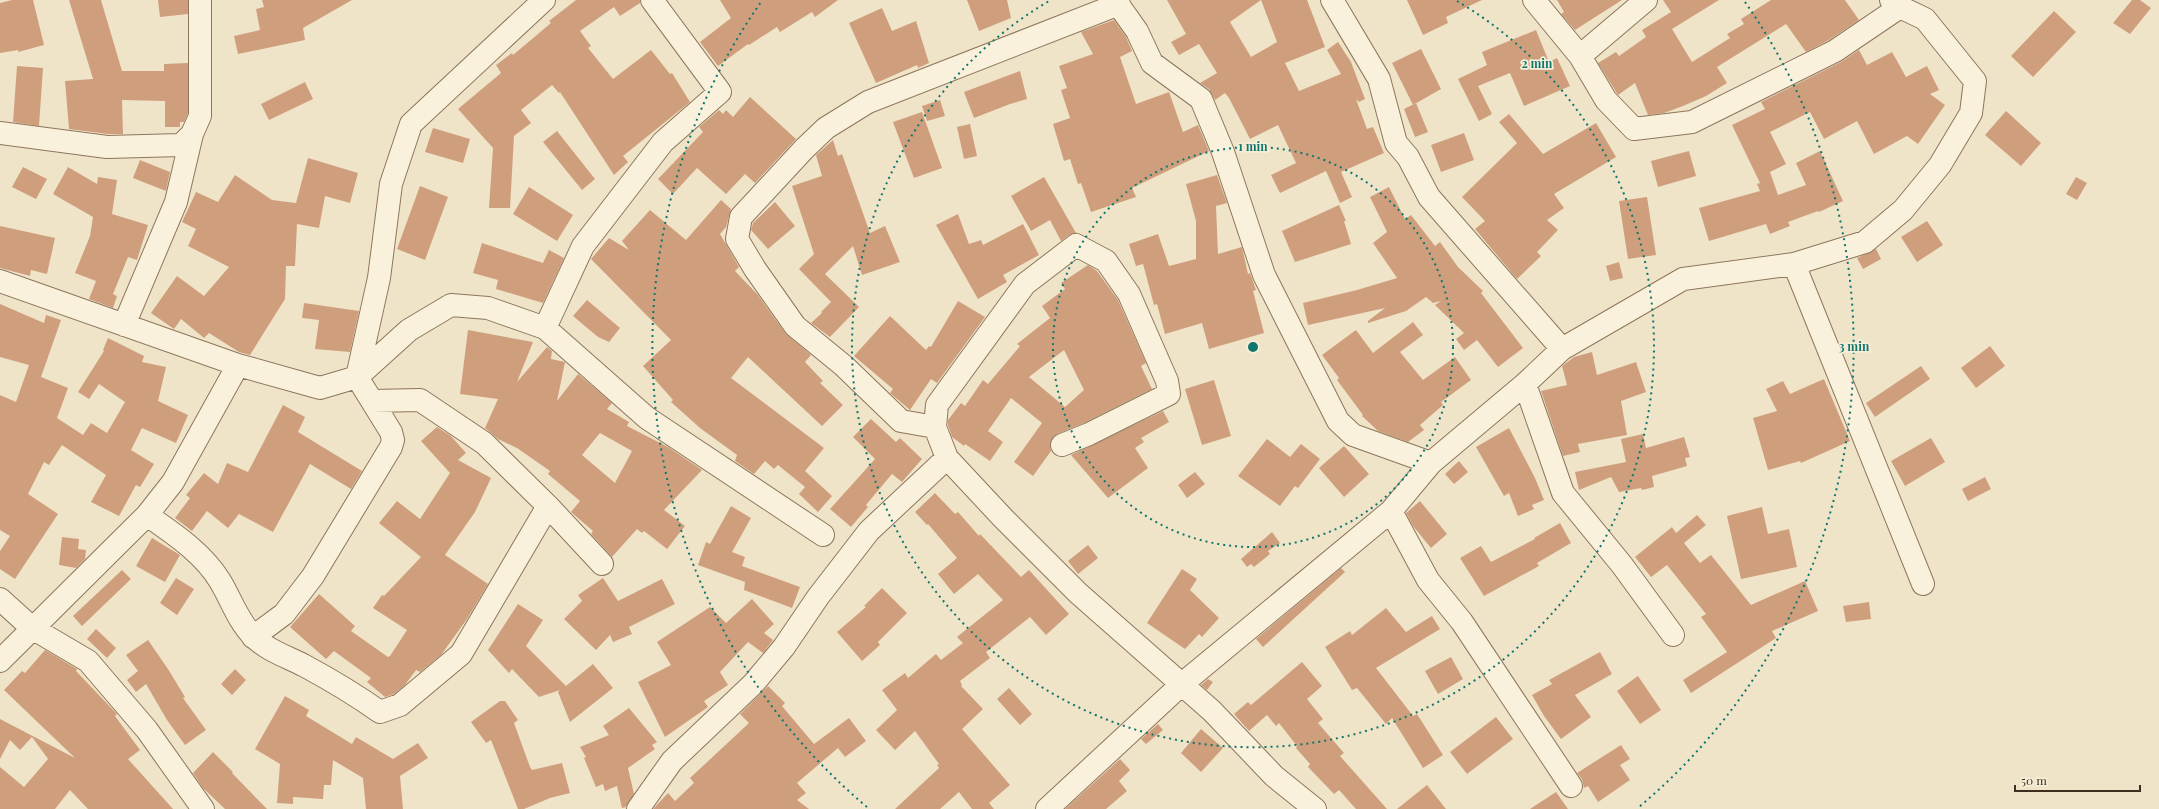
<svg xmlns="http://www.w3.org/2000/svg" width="2159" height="809" font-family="'Playfair Display',serif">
<rect width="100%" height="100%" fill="#f0e4c8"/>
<path fill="#cf9f7d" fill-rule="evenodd" d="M12 0H33L44 45 18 52V50L0 53V3Z
M69 0H101L122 71H164V64L188 63V113L184 122H180V127H165V101L122 100 123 134H108L69 129 65 81 93 79Z
M158 0H188V14L160 17Z
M262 0H352L303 28 305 40 238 54 234 36 260 30 256 9 264 7Z
M576 0H640V3L620 16 614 7 580 31 591 46 588 48 613 79 651 50 670 74 672 73 690 102 623 156 628 162 614 175 560 92 559 93 552 85 521 110 531 123 514 136 510 208H489L493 148 458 109 501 73 496 65 512 53 513 55 551 23 549 21Z
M720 0H838L815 17 812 12 780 32 777 27 749 45 748 44 718 66 700 42 731 18Z
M967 0H1007L1011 18 979 31Z
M1167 0H1307L1325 47 1285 63 1299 91 1341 74 1327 50 1338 42 1351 62 1365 99 1359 102 1356 99 1367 129 1373 127 1384 153 1341 172 1352 197 1340 203 1326 171 1280 193 1271 175 1296 163 1278 125 1250 139 1229 98 1225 93 1215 100 1209 89 1200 83 1217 73 1199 44 1179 55 1171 42 1186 34ZM1261 0 1277 42 1251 57 1230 22Z
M1407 0H1482L1446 17 1448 23 1423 35Z
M1557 0H1622L1575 30 1561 14 1564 12Z
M1663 0H1719L1672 29 1692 62 1730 38 1727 34 1744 24 1741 19 1771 0H1845L1859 20 1829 40 1806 52 1786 24 1717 67 1727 83 1706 96 1683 106 1664 113 1648 115 1635 83 1618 95 1598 63 1616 52 1619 56 1646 37 1642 30 1671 12Z
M2132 0H2140L2151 8 2130 34 2113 23Z
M882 8 892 31 916 21 929 63 918 68 917 65 876 83 849 23Z
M2054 11 2076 32 2033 77 2011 56Z
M1114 20 1126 37 1132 51 1120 57 1136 104 1169 92 1183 132 1198 125 1209 151 1132 188 1136 197 1091 212 1081 183 1078 184 1070 159 1064 161 1053 124 1070 118 1061 90 1067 88 1059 66 1093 54 1081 32Z
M1536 30 1549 62 1557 58 1570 86 1524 106 1510 73 1478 86 1492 114 1479 121 1458 79 1487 65 1482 52Z
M1421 49 1441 89 1413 105 1392 63Z
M1859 50 1867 65 1892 52 1906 77 1927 66 1939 90 1930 94 1945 105 1918 144 1907 136 1874 154 1857 121 1824 139 1810 112 1770 132 1786 164 1770 172 1778 195 1806 185 1796 163 1820 151 1843 201 1819 212 1818 211 1788 222 1790 226 1770 234 1766 224 1709 241 1699 208 1760 191 1757 184 1760 183 1732 125 1765 109 1761 102 1841 62Z
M17 66 43 68 39 126 13 122Z
M1020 71 1027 99 1010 104 974 118 964 92Z
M305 82 313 99 269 120 261 104Z
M750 97 796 139 755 183 745 174 726 194 697 168 673 194 658 179 703 132 699 127 719 110 723 114 726 110 733 117Z
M940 100 945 116 927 121 922 106Z
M1416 103 1428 132 1415 137 1404 109Z
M2006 111 2041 143 2021 166 1985 135Z
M922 112 942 168 914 178 893 122Z
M1509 114 1543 154 1596 123 1616 157 1554 194 1564 208 1547 220 1558 230 1537 252 1541 256 1517 279 1475 229 1485 221 1462 197 1517 143 1499 122Z
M970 124 977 156 964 159 957 127Z
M433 128 470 139 463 163 425 152Z
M557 131 595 179 582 190 543 142Z
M1464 133 1474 160 1441 172 1431 145Z
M833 140 838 156 842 154 870 233 885 226 900 262 862 275 853 246 825 274 859 307 830 337 811 323 822 313 821 312 831 302 799 269 814 254 792 186 822 176 816 155Z
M1689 151 1696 176 1658 187 1651 161Z
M308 158 358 173 350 203 325 196 319 228 297 224 295 266H286L285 299 250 355 239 352 209 333 204 338 181 319 174 329 151 313 177 276 204 296 229 267 188 246 196 229 182 222 196 192 218 202 235 175 272 200 296 203Z
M140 160 170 172 166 191 133 178Z
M23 167 47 179 36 199 12 187Z
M68 167 97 184 98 177 117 180 112 214 148 225 137 260 128 257 113 294 117 296 113 308 89 299 96 281 75 273 90 236 93 217 53 194Z
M1217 175 1227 203 1216 206 1218 254 1242 247 1248 274 1250 273 1256 290 1253 291 1264 333 1209 349 1202 323 1165 334 1157 304 1154 305 1143 264 1136 266 1129 244 1158 234 1169 266 1196 259V221L1186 184Z
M1044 177 1076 233 1069 235 1061 241 1050 220 1031 231 1011 196Z
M2076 177 2087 183 2077 200 2066 194Z
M420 186 448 197 425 260 397 249Z
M529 187 573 215 557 241 513 214Z
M1389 187 1405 219 1411 215 1435 246 1440 242 1458 267 1483 291 1481 293 1523 348 1498 367 1477 340 1464 350 1456 339 1464 333 1435 305 1441 301 1433 303 1426 297 1406 311 1368 323V321L1385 308 1308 325 1303 303 1357 290 1397 278 1373 243 1387 232 1370 197Z
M1647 197 1656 255 1628 259 1619 201Z
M721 200 731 209 726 227 720 234 739 267 735 271 758 295 785 333 811 355 805 362 823 381 820 383 843 405 822 426 748 357 731 378 824 448 805 471 832 496 818 512 799 494 805 487 778 465 774 469 765 461 754 474 735 461 737 455 700 428 671 402 673 400 643 366 671 340 591 259 609 238 629 250 622 241 650 210 686 240Z
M775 202 795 226 768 249 751 230 753 223Z
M1339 205 1346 221H1344L1351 244 1295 262 1282 231Z
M958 214 969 244 981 240 983 245 1023 224 1039 255 1003 275 1007 282 978 299 936 225Z
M1927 221 1943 245 1917 262 1901 237Z
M0 226 55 238 47 274 31 270 30 276 0 268Z
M482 243 543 263 549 250 564 258 543 303 496 289 498 280 473 273Z
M1876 249 1881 259 1863 269 1857 258Z
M1619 262 1623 278 1610 281 1606 266Z
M1088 265 1097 271 1118 300 1146 363 1141 366 1152 389 1084 423 1057 434 1050 443 1051 451 1033 476 1014 462 1042 423 1011 398 988 431 1003 442 990 461 965 444 964 446 952 437 948 425V420L961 403 965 406 983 380 988 384 1020 346 1017 344 1050 318 1042 306 1065 289 1061 283ZM1064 350 1084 390 1065 407 1029 377Z
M587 300 620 328 609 342 598 337 573 316Z
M958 301 985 317 937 383 931 379 910 410 890 393 893 389 854 356 890 316 926 350 929 346 931 347Z
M304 303 359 311 350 352 315 349 319 320 302 318Z
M0 304 44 323 46 315 61 320 41 377 68 388 57 418 83 435 91 423 107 433 125 402 99 384 89 399 78 392 104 351 103 350 108 338 144 356 142 362 166 367 158 401 188 415 176 443 142 428 131 450 154 464 140 487 136 485 119 516 91 502 106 475 62 445 49 465 44 462 28 494 58 514 15 579 0 569V551L10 536 0 530V395L16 402 29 365 0 357Z
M1413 322 1423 335 1400 352 1423 380 1455 357 1471 380 1441 402 1443 405 1420 425 1424 430 1408 442 1378 431 1362 416 1363 415 1337 380 1339 378 1322 355 1356 330 1373 353Z
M468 330 533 342 517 382 547 347 552 351 551 359 565 362 557 401 578 374 612 403 607 409 629 422 627 426 668 447 702 470 664 510 685 526 667 549 644 531 642 533 637 529 612 557 591 534 593 531 571 512 580 501 548 474 550 471 517 448 498 439 485 428 498 399 460 394ZM600 433 632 451 615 483 582 455Z
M1990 346 2005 366 1976 388 1961 368Z
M1592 352 1597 375 1636 362 1646 392 1621 401 1627 435 1578 444 1580 452 1563 456 1541 391 1567 385 1562 366 1574 357Z
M1921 366 1930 379 1875 417 1866 403Z
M1824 379 1850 441 1801 463 1800 461 1768 470 1753 418 1777 411 1766 389 1783 381 1790 394Z
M1214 380 1231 436 1202 445 1185 389Z
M283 405 305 417 298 432 362 471 351 489 310 464 273 532 239 514 228 528 207 511 192 531 175 518 190 498 186 495 204 473 218 484 227 463 248 472Z
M1163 411 1169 422 1141 438 1144 442 1135 448 1148 468 1108 498 1071 455Z
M871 419 896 442 900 438 922 459 902 482 892 474 866 505 868 507 851 527 830 509 875 459 853 437Z
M437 427 451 436 466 453 458 460 491 478 475 512 445 555 488 584 467 619 441 655 420 672 416 670 405 685 394 694 385 697 367 682 371 678 334 651 326 659 290 627 319 594 355 626 351 631 388 657 390 656 407 630 373 608 382 595 384 596 421 557 379 523 397 501 420 519 450 473 421 441Z
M1509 428 1535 478 1544 500 1532 505 1534 509 1518 516 1509 493 1504 496 1476 447Z
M1643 434 1646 448 1684 437 1690 457 1685 458 1687 466 1652 476 1654 487 1642 490 1641 488 1619 492 1611 477 1579 490 1575 472 1626 462 1621 439Z
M1931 438 1945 462 1905 486 1891 461Z
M1267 439 1290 457 1301 444 1320 459 1298 488 1295 486 1280 506 1238 476Z
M1344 446 1369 474 1344 497 1319 468Z
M1459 461 1468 472 1454 484 1445 474Z
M1195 472 1205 484 1187 498 1178 485Z
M1985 477 1991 489 1968 501 1962 489Z
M935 493 955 514 958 512 979 536 980 534 1021 577 1029 570 1069 614 1046 635 1030 617 986 652 990 658 960 681 962 685 961 686 983 709 962 729 1010 785 989 803 994 809H972L959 792 940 809H895L939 768 937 765 939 764 915 731 895 750 876 730 897 710 882 690 905 673 908 678 936 654 941 660 963 643 957 637 1003 600 978 574 954 594 938 574 957 558 928 524 927 525 915 512Z
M1420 501 1447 534 1431 548 1413 526 1406 513Z
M731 506 751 518 732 552 745 557 742 566 800 587 792 608 744 590 745 582 698 565 706 542 710 544Z
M1762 507 1768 534 1789 529 1797 567 1741 579 1727 516Z
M1697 515 1706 525 1684 543 1700 563 1711 555 1751 605 1805 581 1818 611 1772 631 1776 638 1691 693 1683 680 1727 652 1701 617 1706 614 1667 565 1651 577 1635 557 1672 527 1676 533Z
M1560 523 1571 543 1537 563 1539 566 1484 596 1460 558 1481 546 1491 562 1535 539 1534 538Z
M1272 532 1280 543 1268 551 1270 554 1254 567 1251 564 1247 567 1241 559Z
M62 537 79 539 78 549 86 550 85 559 76 568 59 565Z
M152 538 180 555 165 582 136 566Z
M1088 545 1098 558 1078 574 1068 561Z
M1341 568 1345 572 1263 647 1256 639Z
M1182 569 1197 579 1190 590 1219 618 1202 637 1199 634 1185 649 1147 623Z
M122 570 131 579 82 626 73 616Z
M176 578 194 589 177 615 160 603Z
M603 578 618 601 662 579 675 604 629 627 632 634 613 642 610 635 596 650 564 619 582 601 578 595Z
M882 588 907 613 878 642 880 645 862 661 837 632 866 607 864 606Z
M752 599 774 624 764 633 773 640 763 653 748 642 720 672 728 685 704 701 708 707 665 737 638 682 671 665 657 642 710 607 726 623Z
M1869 602 1871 619 1846 622 1843 606Z
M518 604 543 620 526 646 566 686 593 664 613 688 570 722 558 692 560 690 539 697 512 669 509 673 488 650Z
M1386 608 1406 632 1432 616 1440 629 1376 668 1413 716 1417 714 1443 755 1423 768 1392 718 1386 724 1357 688 1352 690 1325 647 1350 631 1352 635Z
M96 629 116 648 107 658 87 639Z
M148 640 168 669 185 697 183 698 206 730 185 745 167 720 146 684 136 692 127 680 138 671 126 655Z
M45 650 77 669 76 671 117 714 115 716 140 750 128 759 173 809H88L70 790 55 809H0V767L24 787 48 759 32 737 20 750 10 740 0 759V719L75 758 4 690 22 671 25 673Z
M1600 652 1612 674 1575 695 1591 717 1561 739 1544 716 1532 695 1552 684 1549 680Z
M1451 657 1463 679 1438 694 1425 671Z
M1302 662 1322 686 1307 699 1323 719 1318 723 1344 753 1340 756 1387 809H1356L1339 790 1334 794 1308 767 1310 764 1296 748 1297 746 1279 723 1276 726 1267 715 1249 731 1234 714 1248 702 1251 705Z
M235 669 246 680 232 695 221 684Z
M1638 676 1661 710 1640 724 1617 691Z
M1208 679 1213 682 1207 690 1201 685Z
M768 686 785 703 782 706 814 744 849 718 866 741 845 757 838 748 797 783 806 793 797 800 809 809H653L668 793 675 801 694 783 690 778 749 723 740 714Z
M1009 688 1032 714 1020 725 997 699Z
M285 696 309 710 306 716 352 744 356 737 393 759 418 743 428 758 400 776 403 809H366L363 778 333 760 331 785H324L323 799 293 797V804L277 803 280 764 255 749Z
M500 701H505L518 720 514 723 530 767 532 770 562 763 570 793 550 798 524 809H518L491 740 486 743 471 722Z
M629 708 657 742 652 745 655 749 628 768 634 794 626 807 622 808 617 786 605 791 603 784 596 787 584 758 586 757 580 747 609 735 603 726Z
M1496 717 1513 739 1467 774 1450 752Z
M1158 724 1163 730 1146 744 1141 739Z
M1201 729 1223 748 1201 772 1181 753Z
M1621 745 1630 759 1620 765 1630 780 1598 802 1588 786 1584 788 1582 779 1577 773Z
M213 752 233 772 232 773 267 809H225L203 788 193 773Z
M1120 759 1130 770 1119 781 1127 791 1106 809H1065Z
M1427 785 1446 809H1397Z
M1556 792 1568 809H1530Z"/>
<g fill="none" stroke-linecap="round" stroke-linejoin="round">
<defs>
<path id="minor" d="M544 0 411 124 391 184 379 278 357 377 409 330 451 305 488 308 545 328 647 418 823 535
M1115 0 1137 31 1152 63 1201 99 1223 152 1264 275 1338 421 1353 435 1431 463
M1332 0 1379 79 1396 143 1408 157 1429 197 1562 349
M1534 0 1580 56 1606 100 1634 129 1692 122 1835 51 1900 7
M1580 56 1646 0
M0 133 107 147 181 145 192 134
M1794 264 1923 584
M0 281 238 365 320 388 357 377 391 432 393 440 391 447 313 576 284 614 253 637
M124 325 176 202 192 134 200 116V0
M545 328 583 246 663 142 720 92 652 0
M1525 384 1563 493 1622 565 1673 635
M372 401 420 400 484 443 548 506 602 564
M935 427 901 421 844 366 795 326 755 269 737 239 741 217 804 149 826 128 868 102 1119 4
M1062 445 1089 434 1169 394 1167 381 1129 294 1106 261 1076 245 1025 284 937 405 935 427 947 458 1003 518 1078 593 1212 711 1274 776 1315 809
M1391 511 1428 580 1462 622 1571 786
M147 515C174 534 203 553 220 581 231 599 238 621 253 636 266 650 288 657 305 666 331 680 356 695 380 712L400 705 461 654 548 506
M0 599 32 628 88 661 147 730 203 809
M0 661 147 515 173 482 238 365
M638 809 672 761 753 684 784 647 818 597 869 531 947 458
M1047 809 1182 684 1391 511 1431 463 1525 384 1562 349 1683 279 1794 264 1865 242 1903 210 1940 165 1971 113 1975 81 1925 19 1900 7 1891 0"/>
</defs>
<use href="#minor" stroke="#8d765c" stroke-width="24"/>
<use href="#minor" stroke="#faf1dc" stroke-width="22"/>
</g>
<g fill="none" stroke="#0f766e" stroke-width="2" stroke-dasharray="2 4">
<circle cx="1253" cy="347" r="200"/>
<path d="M1457 1A401 401 0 1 1 1049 1"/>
<path d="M867 807A601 601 0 0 1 761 2M1745 2A601 601 0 0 1 1639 807"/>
</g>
<circle cx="1253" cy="347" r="6" fill="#0f766e" stroke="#f7eed8" stroke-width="2"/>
<g font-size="12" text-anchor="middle" font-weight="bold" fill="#0f766e" stroke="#f7eed8" stroke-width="3.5" stroke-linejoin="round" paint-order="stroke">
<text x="1537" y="68">2 min</text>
<text x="1253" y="151">1 min</text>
<text x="1854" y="351">3 min</text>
</g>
<path d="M2015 785v6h125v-6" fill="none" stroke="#3d2e20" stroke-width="2"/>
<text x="2021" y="785" font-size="12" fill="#3d2e20" stroke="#f7eed8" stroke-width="3" paint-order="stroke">50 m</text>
</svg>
